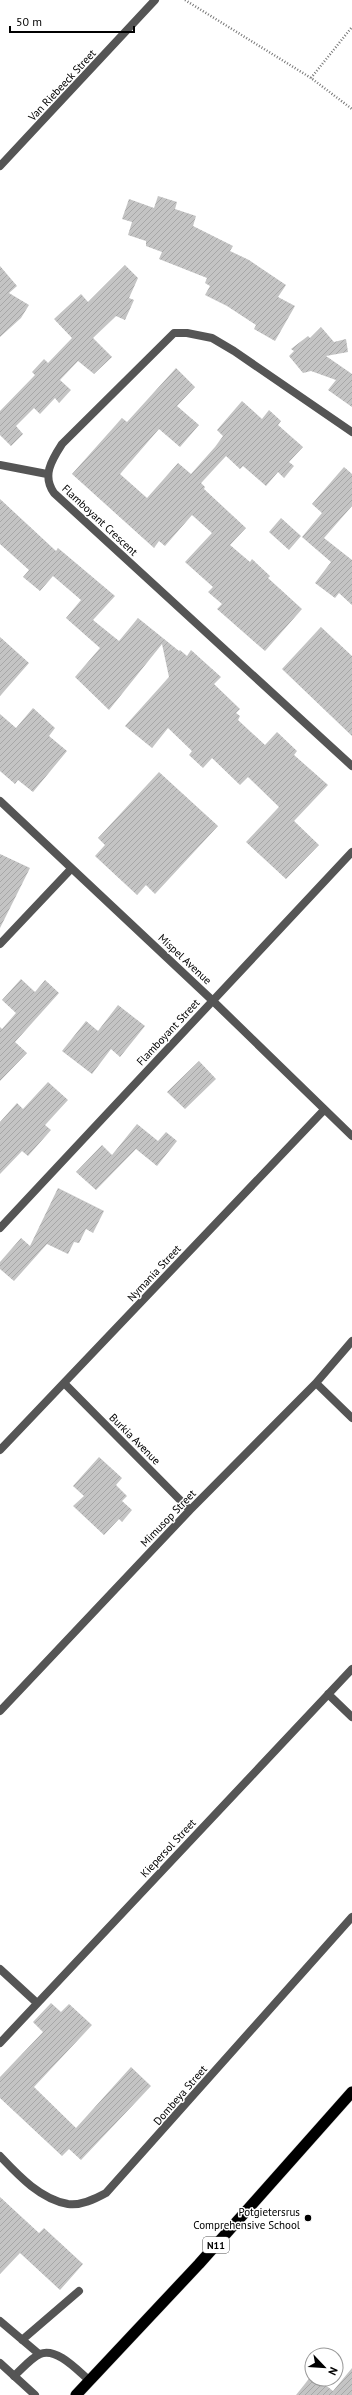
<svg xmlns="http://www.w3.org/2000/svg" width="352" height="2395" font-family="'PT Sans',sans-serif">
<defs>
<pattern id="building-hatch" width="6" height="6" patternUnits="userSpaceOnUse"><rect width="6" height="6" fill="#c4c4c4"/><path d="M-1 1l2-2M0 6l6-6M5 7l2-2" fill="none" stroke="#a7a7a7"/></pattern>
</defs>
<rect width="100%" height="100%" fill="#fff"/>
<path fill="url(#building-hatch)" d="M158 196 177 202 175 209 196 216 193 226 233 246 230 251 249 260 286 285 278 297 295 306 275 341 254 329 256 325 227 306 205 295 210 286 205 283 207 278 159 259 162 252 146 246V241L128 235 132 222 122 219 129 199 154 208Z
M125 265 138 278 129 298 134 300 125 320 116 316 93 338 112 357 94 374 78 361 60 380 71 390 59 403 55 398 40 414 34 408 16 426 23 434 11 446 0 435V411L35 375 32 372 44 359 48 363 72 338 54 319 81 294 88 302Z
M0 266 17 286 9 293 29 305 21 318 0 337Z
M321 327 334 342 346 339 348 352 326 356 352 374V407L328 390 336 380 311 371 303 373 289 356 294 351 291 349 308 336 310 338Z
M176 368 195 387 177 406 199 425 180 447 159 429 120 474 147 498 178 463 191 474 215 447 223 436 217 430 242 401 262 419 269 410 281 421 278 425 303 447 289 462 294 466 284 478 278 472 266 486 243 466 240 469 226 456 201 483 205 487 204 489 246 528 230 545 250 562 252 559 270 576 268 578 302 609 265 651 217 609 222 604 208 592 213 587 185 562 212 533 192 515 165 546 159 541 154 548 72 474 122 418 127 422Z
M344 467 352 474V506L324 538 352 560V605L339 593 335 598 315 583 331 562 302 537 322 513 312 504Z
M0 499 56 551 58 548 115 596 93 620 119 641 138 618 179 651 180 650 187 656 191 650 221 677 214 684 240 709 236 713 240 716 238 720 265 745 277 732 297 751 294 755 328 785 294 821 319 845 286 879 246 842 279 807 248 777 240 785 212 758 203 768 189 755 192 751 168 728 152 748 125 726 169 677 162 644 109 710 75 677 100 648 66 618 81 600 53 576 40 591 23 577 29 570 0 544Z
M281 518 301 536 289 550 269 532Z
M321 627 352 656V736L282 669Z
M0 637 29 663 0 696Z
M33 708 55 728 49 736 67 751 33 792 18 780 15 784 0 771V714L16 728Z
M159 772 218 826 155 894 146 885 137 895 95 856 105 845 98 838Z
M0 854 30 868 0 928Z
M21 979 35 992 45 980 59 993 15 1042 27 1053 0 1081V1027L2 1029 16 1013 2 1000Z
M118 1005 145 1026 120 1057 111 1049 92 1074 62 1051 86 1021 98 1031Z
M199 1061 216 1079 185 1109 167 1092Z
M48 1082 68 1100 45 1125 51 1130 28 1156 22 1151 0 1174V1122L17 1103 23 1109Z
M137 1124 158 1141 166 1132 177 1141 157 1166 136 1149 96 1190 76 1172 102 1145 112 1155Z
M58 1188 104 1211 93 1233 86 1229 79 1243 74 1242 68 1254 47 1244 14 1281 0 1269V1262L21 1238 30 1246Z
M99 1457 122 1478 116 1485 127 1496 122 1501 132 1510 122 1522 119 1519 104 1535 73 1506 84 1496 73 1486Z
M51 2003 61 2012 69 2004 92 2025 34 2087 76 2128 131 2067 151 2086 81 2160 69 2149 62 2156 0 2098V2077L43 2032 33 2022Z
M0 2197 39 2233 44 2228 83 2264 60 2290 20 2253 0 2274Z
M352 2368V2395H296L312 2375V2379H318L333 2391Z"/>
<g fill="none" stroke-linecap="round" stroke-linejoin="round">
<defs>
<path id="trunk" d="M76 2395 199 2264 352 2092"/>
</defs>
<use href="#trunk" stroke="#dbdbdb" stroke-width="12"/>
<path stroke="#777" stroke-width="2.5" stroke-dasharray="1 2" stroke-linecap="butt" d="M185 0 311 78 352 109
M311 78 352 27"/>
<path stroke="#555" stroke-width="8" d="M0 2321 39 2354
M22 2340 79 2291
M14 2376C22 2369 31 2358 40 2354 57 2347 78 2371 90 2381"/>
<path stroke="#555" stroke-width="8" d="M0 166 155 0
M352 432 234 351 212 338 187 333H174L62 444C51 461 42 476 54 493L352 766
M0 465 47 474
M0 801 213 1001 352 1136
M0 944 71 869
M0 1228 352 852
M64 1383 190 1510
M316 1383 352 1418
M0 1450 324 1110
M328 1694 352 1717
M0 1711 190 1510 316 1383 352 1341
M0 1969 37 2003
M0 2043 352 1669
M0 2156C18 2175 40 2199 68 2204 81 2206 95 2199 106 2193L352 1917
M0 2363 35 2395"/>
<use href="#trunk" stroke="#000" stroke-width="11"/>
</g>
<circle fill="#000" stroke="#fff" stroke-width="1.5" cx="308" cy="2218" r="4"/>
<g text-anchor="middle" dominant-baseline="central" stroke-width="3" stroke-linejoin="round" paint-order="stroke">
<rect fill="#fff" stroke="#4c4c4c" stroke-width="1" x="203" y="2237" width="26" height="16" rx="3"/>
<g font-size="10" font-weight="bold" fill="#000">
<text x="216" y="2245">N11</text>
</g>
<g font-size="11" fill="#000" stroke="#fff">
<text transform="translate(62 85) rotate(-47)">Van Riebeeck Street</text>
<text transform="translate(100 520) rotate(43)">Flamboyant Crescent</text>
<text transform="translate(185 959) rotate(43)">Mispel Avenue</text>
<text transform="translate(168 1032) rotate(-47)">Flamboyant Street</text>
<text transform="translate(154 1273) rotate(-47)">Nymania Street</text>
<text transform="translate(135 1439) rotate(45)">Burkia Avenue</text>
<text transform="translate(168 1518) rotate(-46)">Mimusop Street</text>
<text transform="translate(168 1848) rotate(-47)">Kiepersol Street</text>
<text transform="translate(180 2095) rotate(-49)">Dombeya Street</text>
</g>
<g font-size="11" fill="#000" stroke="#fff" text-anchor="end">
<text x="300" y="2212">Potgietersrus<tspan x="300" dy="13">Comprehensive School</tspan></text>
</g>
</g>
<g transform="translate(324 2367) rotate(115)"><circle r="19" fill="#ffffff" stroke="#999999"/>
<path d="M0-3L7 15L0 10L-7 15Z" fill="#000000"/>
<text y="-6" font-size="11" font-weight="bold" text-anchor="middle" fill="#000000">N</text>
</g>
<path d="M10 26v6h124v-6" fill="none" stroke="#000000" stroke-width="2"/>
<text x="16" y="26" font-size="12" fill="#000000" stroke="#ffffff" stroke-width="3" paint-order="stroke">50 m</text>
</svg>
